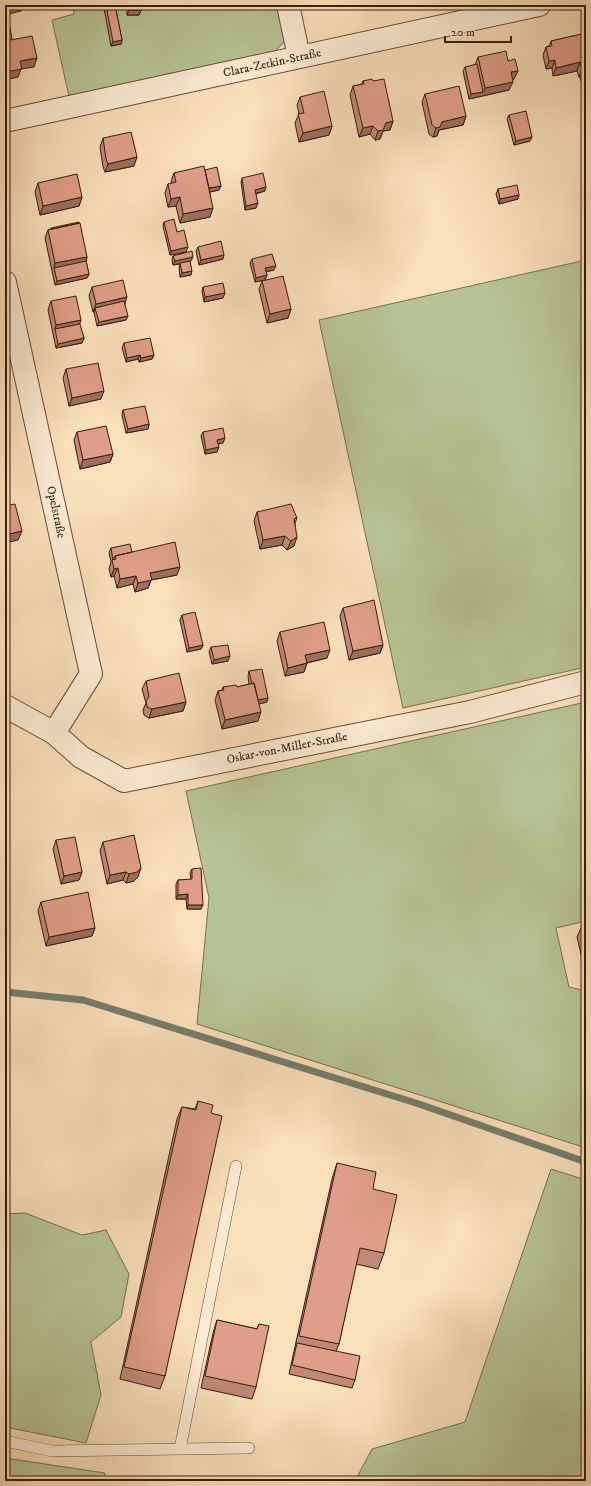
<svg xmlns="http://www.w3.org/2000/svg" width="591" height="1486" font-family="'IM FELL DW Pica',serif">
<rect width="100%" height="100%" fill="#f9dfba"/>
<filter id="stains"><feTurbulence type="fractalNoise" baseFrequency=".005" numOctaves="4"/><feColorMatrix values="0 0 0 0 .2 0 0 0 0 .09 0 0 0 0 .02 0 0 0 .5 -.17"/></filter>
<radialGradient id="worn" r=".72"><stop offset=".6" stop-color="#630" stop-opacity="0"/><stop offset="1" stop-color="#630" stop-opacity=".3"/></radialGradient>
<path fill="#b7c395" stroke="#787052" d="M72 5H277L286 40 270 56 70 101 52 20 74 14Z
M586 260V667L403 708 319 320Z
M586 702V921L556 928 569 987 586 991V1148L197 1024 209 898 186 791Z
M551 1169 586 1180V1481H355L372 1449 465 1422Z
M25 1213 82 1235 106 1230 129 1274 121 1317 91 1342 101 1395 86 1443 5 1427V1214Z
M5 1458 105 1473 103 1481H5Z"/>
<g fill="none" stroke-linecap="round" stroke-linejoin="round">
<path stroke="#757d6c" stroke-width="7" d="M5 992 83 1000 416 1103 586 1162"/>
<defs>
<path id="service" d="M5 1441 52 1451 249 1448
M180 1449 236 1166"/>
<path id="minor" d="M288 5 299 57
M5 121 539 5
M5 282 91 674 54 733
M5 706 54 733 81 757 124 781 470 712 586 682"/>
</defs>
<use href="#service" stroke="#684d39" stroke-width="12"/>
<use href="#minor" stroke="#684d39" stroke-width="24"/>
<use href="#service" stroke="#fbead2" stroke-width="11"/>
<use href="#minor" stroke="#fbead2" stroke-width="22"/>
</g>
<path fill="#c08876" stroke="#381c0e" d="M105 5H115L122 40 121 44 111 46 104 8Z
M128 5 141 10 139 15H127V7Z
M321 5H342L322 9Z
M586 33V85L582 86 580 77H579L577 71 553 76 552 68 546 69 543 55 546 47 549 46 551 41Z
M478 57 508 61 514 79 512 80 509 90 469 99 463 71 465 67 475 65Z
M363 81H373L393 121 390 130 383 131 380 139 375 140 370 134 359 137 350 95 353 86 362 84Z
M425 94 466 116 463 125 439 130 437 136 433 137 429 134 422 102Z
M300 97 332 126 329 135 299 142 295 123 299 114 297 105Z
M586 101V124L582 106 583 102Z
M509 115 530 141 514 145 507 119Z
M103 138 134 166 105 172 103 167 100 147Z
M205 170 221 186 219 190 210 192V217L180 223 176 206 168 207 165 193 168 184H172L171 181 174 173Z
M242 178 265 191 256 194V208L245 210 241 182Z
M38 183 82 197 79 206 40 215 35 192Z
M498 189 518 199 499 204 496 194Z
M164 222 177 232 186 252 170 255 163 226Z
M51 228 87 257 86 261 89 274 87 278 55 285 45 238 48 230 51 229Z
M198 247 223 259 199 265 196 251Z
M173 256 191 261H190L191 275 180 277 179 268 180 264 173 265 172 260Z
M252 259 274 270 266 272 267 275 265 280 255 282 250 263Z
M262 281 291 309 288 318 267 323 259 289Z
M92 287 125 302 126 320 97 326 94 312H93L89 296Z
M203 287 223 298 204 302 202 291Z
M51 301 81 320 79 324 84 338 82 343 56 348 48 310Z
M124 343 154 355 152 359 139 362 138 359 126 362 122 348Z
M66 369 101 399 69 406 63 378Z
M123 410 149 424 148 429 126 433 122 415Z
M77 432 113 454 110 462 80 469 74 440Z
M203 432 223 443 218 444 217 452 205 454 201 436Z
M257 512 297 518 295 523 294 546 287 550 282 545 260 549 254 521Z
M111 548 132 552 177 575 151 580 148 588 135 592 133 584 117 588 114 576 111 577 109 569 111 562 109 552Z
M343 608 383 645 380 653 349 660 340 616Z
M182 615 203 645 201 649 187 652 180 620Z
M280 632 327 658 307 663 304 672 285 676 277 641Z
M211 647 228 661 212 664 209 652Z
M249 671 267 702 259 704 258 721 222 729 215 700 218 691 222 690 223 687H237L249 684 248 676Z
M146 681 186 702 183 711 149 718 144 715 143 710 146 703 142 689Z
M56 840 82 872 79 880 61 884 53 849Z
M103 842 138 877 134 881 126 883 123 880 107 884 100 851Z
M192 869 201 909H187L186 899H176V884L178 880H191L190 873Z
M41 902 95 928 92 936 46 946 38 911Z
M586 927V970L585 971 577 937 581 928Z
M198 1101 211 1113 165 1376 160 1389 120 1379 177 1119 182 1107 195 1109Z
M337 1163 373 1189 384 1253 378 1269 356 1264 339 1344 336 1351 355 1380 352 1388 289 1374 332 1179Z
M217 1320 257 1329 259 1324 256 1387 252 1399 201 1388 213 1333Z"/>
<path fill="#9c6f60" stroke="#381c0e" d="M14 5H24L21 11 5 15V7Z
M324 5H342L322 9Z
M129 10H141L139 15H127Z
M122 40 121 44 111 46 113 42Z
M37 58 34 67 21 69 18 77 5 80V72L20 61Z
M555 60 552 68 546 69 549 61Z
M580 62 577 71 553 76 556 68Z
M586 68V76L582 73 580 77H579L582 69Z
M518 71 514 79 507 81 511 72Z
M584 81H586V85L582 86Z
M513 82 509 90 469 99 471 94 483 92 485 88Z
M466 116 463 125 439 130 437 136 433 137 436 128 442 122Z
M393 121 390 130 383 131 380 139 375 140 378 131 386 123Z
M332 126 329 135 299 142 303 133Z
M373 126 370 134 359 137 363 128Z
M532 137 530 141 514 145 516 141Z
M137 157 134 166 105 172 108 164Z
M221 186 219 190 205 193 206 189Z
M266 187 265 191 253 194 255 190Z
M519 195 518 199 499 204 500 199Z
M82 197 79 206 40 215 43 206Z
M180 197 176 206 168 207 171 199Z
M258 203 256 208 245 210 246 206Z
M213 208 210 217 180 223 183 214Z
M188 247 186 252 170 255 171 251Z
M224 255 223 259 199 265 201 260Z
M87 257 84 265 54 268 55 263Z
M193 257 191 261 173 265 175 261Z
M276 266 274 270 263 272 265 268Z
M192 271 191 275 180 277 182 273Z
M89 274 87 278 55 285 57 281Z
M267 275 265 280 255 282 256 278Z
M225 293 223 298 204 302 205 297Z
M127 297 124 306 95 308 94 312H93L96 304Z
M291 309 288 318 267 323 270 314Z
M128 316 126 320 97 326 99 322Z
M81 320 78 329H55L56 325Z
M84 338 82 343 56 348 58 344Z
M140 355 138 359 126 362 127 358Z
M154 355 152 359 139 362 141 358Z
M104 391 101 399 69 406 72 398Z
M149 424 148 429 126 433 128 429Z
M225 438 223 443 216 444 217 440Z
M219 447 217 452 205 454 206 450Z
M113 454 110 462 80 469 83 460Z
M22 531 18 540 5 543V535Z
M285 536 282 545 260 549 263 540Z
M297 537 294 546 287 550 291 541Z
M180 567 177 575 151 580 148 588 135 592 138 583 150 573Z
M118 568 114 576 111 577 114 569Z
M136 576 133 584 117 588 120 579Z
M203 645 201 649 187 652 189 648Z
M383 645 380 653 349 660 353 651Z
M330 650 327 658 302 664 305 655Z
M230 656 228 661 212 664 214 660Z
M307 663 304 672 285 676 288 668Z
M268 698 267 702 254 705 256 700Z
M186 702 183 711 149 718 152 709Z
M261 712 258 721 222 729 225 720Z
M141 868 138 877 134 881 126 883 129 874Z
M82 872 79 880 61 884 64 876Z
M126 872 123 880 107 884 110 875Z
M188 894 186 899H176L178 895Z
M188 905H203L201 909H187Z
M95 928 92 936 46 946 49 937Z"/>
<path fill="#df9e89" stroke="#381c0e" d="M5 5H14L5 7Z
M106 5H115L122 40 113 42Z
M129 5H141V10H129Z
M10 27 12 39 5 41V28Z
M586 33V68L582 69 580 62 556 68 555 60 549 61 546 47 552 46 551 41Z
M32 36 37 58 20 61 22 69 5 72V41Z
M506 51 508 61 515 59 518 71 511 72 513 82 485 88 478 57Z
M477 64 483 92 471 94 465 67Z
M586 72V81H584L582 73Z
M372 79 373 81 384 79 393 121 386 123 383 130 378 131 373 126 363 128 353 86 364 84 363 81Z
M459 86 466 116 442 122 440 127 436 128 432 125 425 94Z
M324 91 332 126 303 133 298 114 304 113 300 97Z
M586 101V113L583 102Z
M526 111 532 137 516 141 509 115Z
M131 132 137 157 108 164 106 159 103 138Z
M204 166 213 208 183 214 180 197 171 199 168 184 176 182 174 173Z
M217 167 221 186 209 188 205 170Z
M263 173 266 187 255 190 258 203 246 206 242 178Z
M77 174 82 197 43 206 38 183Z
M517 185 519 195 500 199 498 189Z
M174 219 177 232 184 230 188 247 171 251 164 222Z
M79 222V223L52 229 51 228Z
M80 223 87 257 55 263 48 230Z
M221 241 224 255 201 260 198 247Z
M192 251 193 257 175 261 173 256Z
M272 254 276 266 265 268 267 275 256 278 252 259Z
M86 261 89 274 57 281 54 268Z
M190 261 192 271 182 273 180 263Z
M283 276 291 309 270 314 262 281Z
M123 280 127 297 96 304 92 287Z
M223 283 225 293 205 297 203 287Z
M76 296 81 320 56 325 51 301Z
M124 301 128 316 99 322 95 308Z
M80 324 84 338 58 344 55 329Z
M150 338 154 355 141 358 140 355 127 358 124 343Z
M98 363 104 391 72 398 66 369Z
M145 406 149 424 128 429 123 410Z
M106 426 113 454 83 460 77 432Z
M223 428 225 438 217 440 219 447 206 450 203 432Z
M15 504 22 531 5 535V506Z
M291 504 297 518 294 519 297 537 291 541 285 536 263 540 257 512Z
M175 542 180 567 150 573 152 580 138 583 136 576 120 579 118 568 114 569 112 560 116 559 115 556Z
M130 544 132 552 115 556 113 560 111 548Z
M374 600 383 645 353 651 343 608Z
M195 612 203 645 189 648 182 615Z
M324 622 330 650 305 655 307 663 288 668 280 632Z
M228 645 230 656 214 660 211 647Z
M262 669 268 698 258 700 254 683 252 684 249 671Z
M179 673 186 702 152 709 147 707 146 701 149 697 146 681Z
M254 683 261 712 225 720 218 691 224 690 223 687 236 685 237 687Z
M134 835 141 868 137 872 129 874 126 872 110 875 103 842Z
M75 837 82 872 64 876 56 840Z
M201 868 203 905H188V894L178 895V880L192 879V869Z
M88 892 95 928 49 937 41 902Z
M586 927V953L581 928Z
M198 1101 213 1105 211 1113 222 1116 165 1376 124 1367 182 1107 196 1110Z
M337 1163 376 1172 373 1189 397 1195 384 1253 360 1248 339 1344 299 1336Z
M217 1320 257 1329 259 1324 269 1326 256 1387 205 1376Z
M297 1343 360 1356 355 1380 292 1365Z"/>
<g text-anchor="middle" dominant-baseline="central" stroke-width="3.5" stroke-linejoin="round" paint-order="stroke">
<g font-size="12" fill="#381c0e" stroke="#fbead2">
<text transform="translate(272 63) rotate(-12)">Clara-Zetkin-Straße</text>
<text transform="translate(56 512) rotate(78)">Opelstraße</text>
<text transform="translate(287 748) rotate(-11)">Oskar-von-Miller-Straße</text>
</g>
</g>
<rect width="591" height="1486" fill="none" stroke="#f9dfba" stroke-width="20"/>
<rect x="6" y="6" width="579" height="1474" fill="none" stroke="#381c0e" stroke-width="2"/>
<rect x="10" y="10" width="571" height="1466" fill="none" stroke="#381c0e"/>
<path d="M445 36v6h66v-6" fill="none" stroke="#381c0e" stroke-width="2"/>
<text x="451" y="36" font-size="12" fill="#381c0e" stroke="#fbead2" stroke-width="3" paint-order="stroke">20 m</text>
<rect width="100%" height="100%" filter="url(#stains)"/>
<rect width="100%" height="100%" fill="url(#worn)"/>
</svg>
